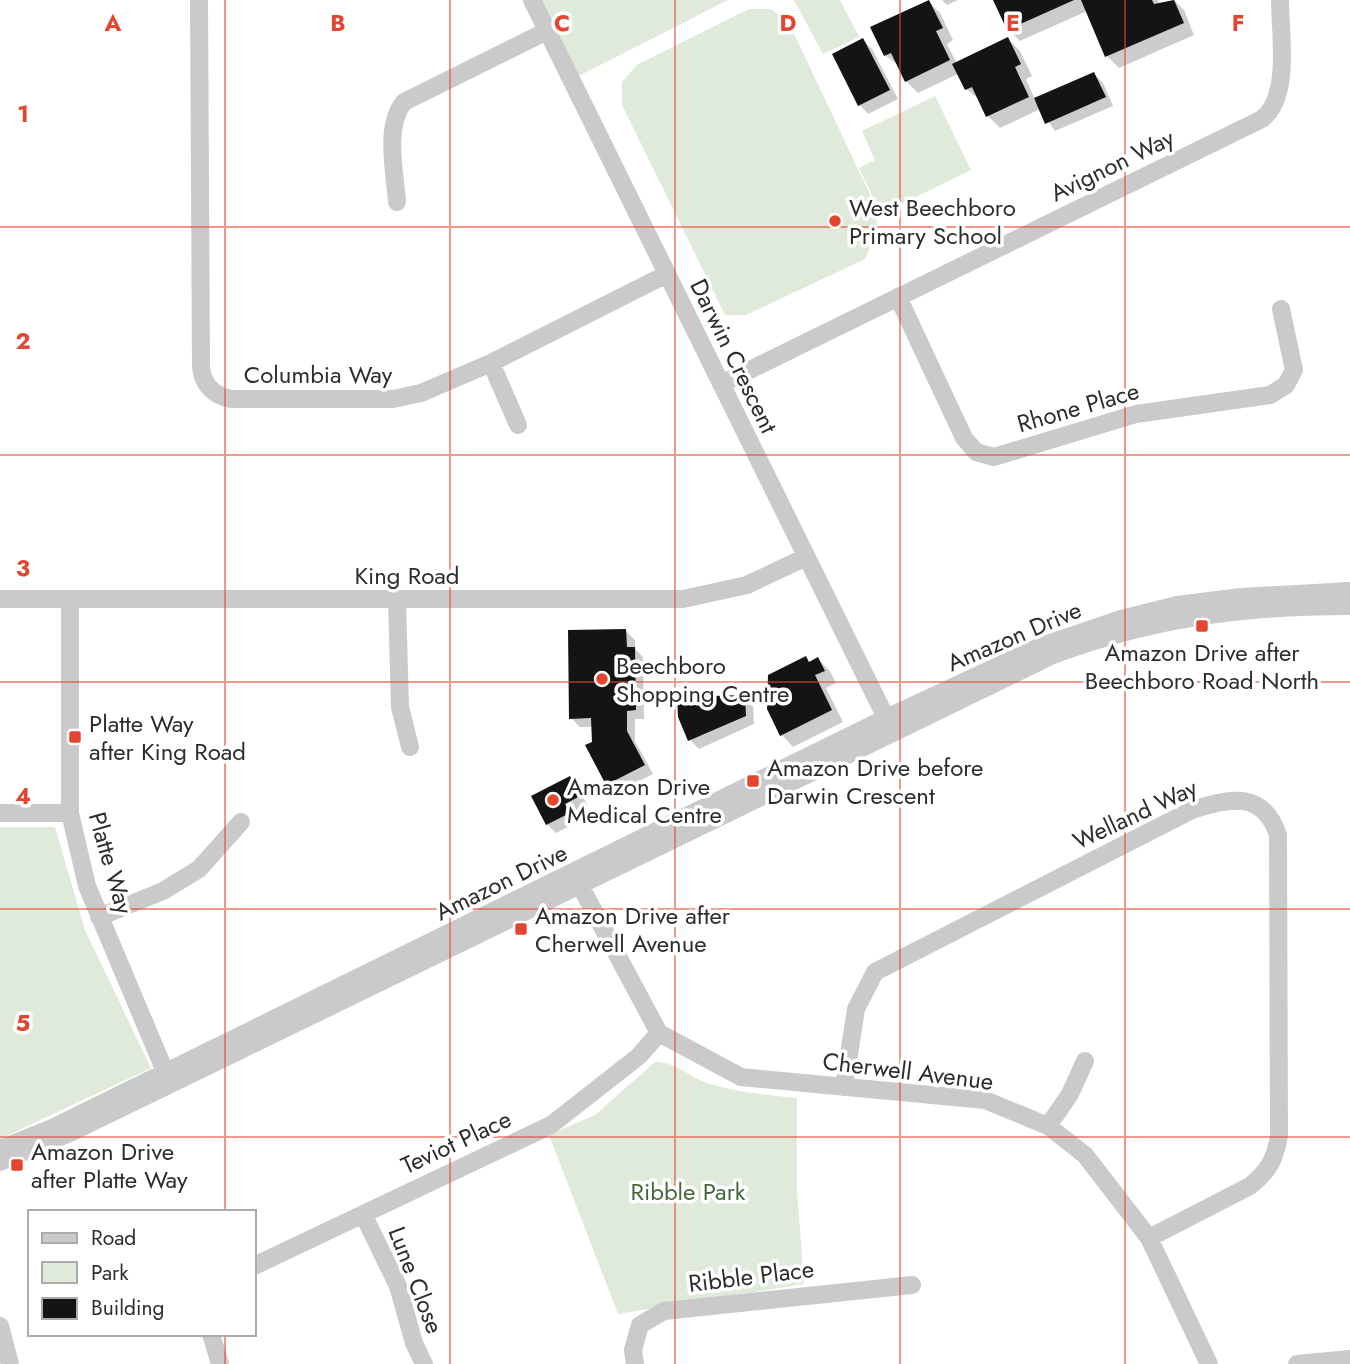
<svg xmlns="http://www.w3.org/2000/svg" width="1350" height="1364" font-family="Jost,sans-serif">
<rect width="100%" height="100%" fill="#fff"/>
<path fill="#e0eada" d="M532 0H728L571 80Z
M794 0H840L859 37 823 54Z
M749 9H771L789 23 876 207 877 231 865 259 746 315H725L622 105V82L637 65Z
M935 96 971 170 881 214 859 168 875 160 862 131Z
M0 827H55L85 930 151 1068 0 1139Z
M655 1062C677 1062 690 1078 710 1084 739 1093 768 1095 797 1098V1189L804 1284 618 1314 549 1135 595 1115Z"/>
<path fill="#0003" d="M942 0H958L947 5Z
M995 0H1158L1159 4 1174 0 1184 10 1194 35 1119 68 1107 56 1087 11 1020 41 1008 29Z
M928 1 940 13 953 40 947 44 957 64 1008 39 1020 51 1032 76 1026 79 1035 100 1094 74 1103 83 1113 106 1055 131 1040 109 1000 128 988 116 980 100 966 89 958 74 918 93 906 81 899 66 885 55Z
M863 40 872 49 898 99 868 114 860 105 834 55Z
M626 631 635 640V649L643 657 644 719H635V741L653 774 616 793 607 784 594 743 593 727H580L571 718Z
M806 658 810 663 818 659 830 671 836 683 826 688 843 722 793 747 781 734Z
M744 697 753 705 754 724 699 749 690 740Z
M570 778 588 805 573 813 578 822 556 833 547 824Z"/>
<path fill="#141414" d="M929 0 943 28 936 31 950 60 905 82 891 53 884 56 870 27Z
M993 0H1074L1007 30Z
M1081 0H1152L1154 4 1174 0 1184 23 1105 57Z
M1008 37 1021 64 1015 67 1029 97 986 117 972 87 965 90 952 64Z
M863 38 890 90 858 106 832 54Z
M1094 72 1106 97 1045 124 1034 98Z
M626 629 627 647H635L636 710 627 711V731L645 765 606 785 585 745 592 742 591 718 569 719 568 630Z
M806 656 809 662 818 657 825 671 815 675 832 710 780 736 767 709 768 675Z
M745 695 746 716 688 741 678 717 677 697Z
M570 776 580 796 565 804 570 813 546 825 531 796Z"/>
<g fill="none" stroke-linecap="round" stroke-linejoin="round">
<path stroke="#cacaca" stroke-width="18" d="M199 0 201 367C203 385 213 395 231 399H393L421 393 491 363 667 274
M532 0 890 726
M397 202C395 173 384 126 404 102L547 31
M898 297 964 438 976 452 994 457 1136 414 1270 395 1286 385 1294 370 1281 309
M491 363 518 425
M721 384 1262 119C1291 96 1280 34 1280 0
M0 599H683L747 585 806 557
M70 599V813L87 886 169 1081
M397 600 400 707 410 747
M0 813H70
M575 876 659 1033 741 1077 985 1100 1048 1126 1085 1155 1149 1238 1209 1364
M99 917 163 891 199 869 241 822
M844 1087 856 1009 875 972 1192 810C1230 798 1263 790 1278 835L1279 1136C1275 1159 1269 1171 1250 1186L1149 1238
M1048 1126 1070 1094 1085 1061
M0 1149 52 1128 886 718 1041 646 1121 619 1177 605 1241 597 1350 591
M0 1162 70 1133 1053 655C1153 618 1244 606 1350 606
M363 1214 398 1286 414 1343 424 1364
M254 1266 551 1125 639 1056 659 1033
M0 1326 10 1364
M211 1334 220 1364
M635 1364 633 1350 640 1325 664 1311 912 1285
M1297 1364 1350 1359"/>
</g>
<path fill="none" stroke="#e24630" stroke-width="2" stroke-opacity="0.55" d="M225 0V1212M450 0V1364M675 0V1364M900 0V1364M1125 0V1364M0 227H1350M0 455H1350M0 682H1350M0 909H1350M0 1137H1350M225 1334V1364"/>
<g fill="#e24630" stroke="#fff" stroke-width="2.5">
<circle cx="835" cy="221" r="7"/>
<rect x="1195" y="619" width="14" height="14" rx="3.5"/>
<circle cx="602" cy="679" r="7"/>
<rect x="68" y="730" width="14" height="14" rx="3.5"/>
<rect x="746" y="774" width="14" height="14" rx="3.5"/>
<circle cx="553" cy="800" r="7"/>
<rect x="514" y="922" width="14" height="14" rx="3.5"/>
<rect x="10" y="1158" width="14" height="14" rx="3.5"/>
</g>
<g text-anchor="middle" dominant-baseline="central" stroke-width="7" stroke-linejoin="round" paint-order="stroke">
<g font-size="24" fill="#2d2d2d" stroke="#fff">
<text transform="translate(1112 165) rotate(-26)">Avignon Way</text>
<text transform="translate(734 356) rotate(64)">Darwin Crescent</text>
<text x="318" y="374">Columbia Way</text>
<text transform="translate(1078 407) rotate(-16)">Rhone Place</text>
<text x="407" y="575">King Road</text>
<text transform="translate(1014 636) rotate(-23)">Amazon Drive</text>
<text transform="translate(1135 814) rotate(-25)">Welland Way</text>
<text transform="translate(111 863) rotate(74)">Platte Way</text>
<text transform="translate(501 882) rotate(-26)">Amazon Drive</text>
<text transform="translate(908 1071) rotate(7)">Cherwell Avenue</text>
<text transform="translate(456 1142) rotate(-25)">Teviot Place</text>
<text transform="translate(751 1276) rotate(-7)">Ribble Place</text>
<text transform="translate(416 1280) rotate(69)">Lune Close</text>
</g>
<g font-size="24" fill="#2d2d2d" stroke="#fff" text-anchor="start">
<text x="849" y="207">West Beechboro<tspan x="849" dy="28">Primary School</tspan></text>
<text x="1202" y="652" text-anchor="middle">Amazon Drive after<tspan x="1202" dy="28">Beechboro Road North</tspan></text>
<text x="616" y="665">Beechboro<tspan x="616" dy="28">Shopping Centre</tspan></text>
<text x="89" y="723">Platte Way<tspan x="89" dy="28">after King Road</tspan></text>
<text x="767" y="767">Amazon Drive before<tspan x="767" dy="28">Darwin Crescent</tspan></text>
<text x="567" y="786">Amazon Drive<tspan x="567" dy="28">Medical Centre</tspan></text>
<text x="535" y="915">Amazon Drive after<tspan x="535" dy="28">Cherwell Avenue</tspan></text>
<text x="31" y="1151">Amazon Drive<tspan x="31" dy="28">after Platte Way</tspan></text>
</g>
<g font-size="24" fill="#47673b" stroke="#fff">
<text x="688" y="1191">Ribble Park</text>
</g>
</g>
<g font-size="23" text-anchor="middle" font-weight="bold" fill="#e24630" stroke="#fff" stroke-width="7" stroke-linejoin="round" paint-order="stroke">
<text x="113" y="31">A</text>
<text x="338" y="31">B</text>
<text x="562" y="31">C</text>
<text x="788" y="31">D</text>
<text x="1013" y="31">E</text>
<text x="1238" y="31">F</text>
<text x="23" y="122">1</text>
<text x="23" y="349">2</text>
<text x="23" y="576">3</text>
<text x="23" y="804">4</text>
<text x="23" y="1031">5</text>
</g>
<rect x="28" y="1210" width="228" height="126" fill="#ffffff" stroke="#ababab" stroke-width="2"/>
<rect x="42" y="1233" width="35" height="10" fill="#cacaca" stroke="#ababab" stroke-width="2"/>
<text x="91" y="1245" font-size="21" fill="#2d2d2d">Road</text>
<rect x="42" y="1262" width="35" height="21" fill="#e0eada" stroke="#ababab" stroke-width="2"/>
<text x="91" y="1280" font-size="21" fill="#2d2d2d">Park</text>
<rect x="42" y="1298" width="35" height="21" fill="#141414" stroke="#ababab" stroke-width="2"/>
<text x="91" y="1315" font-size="21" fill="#2d2d2d">Building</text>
</svg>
